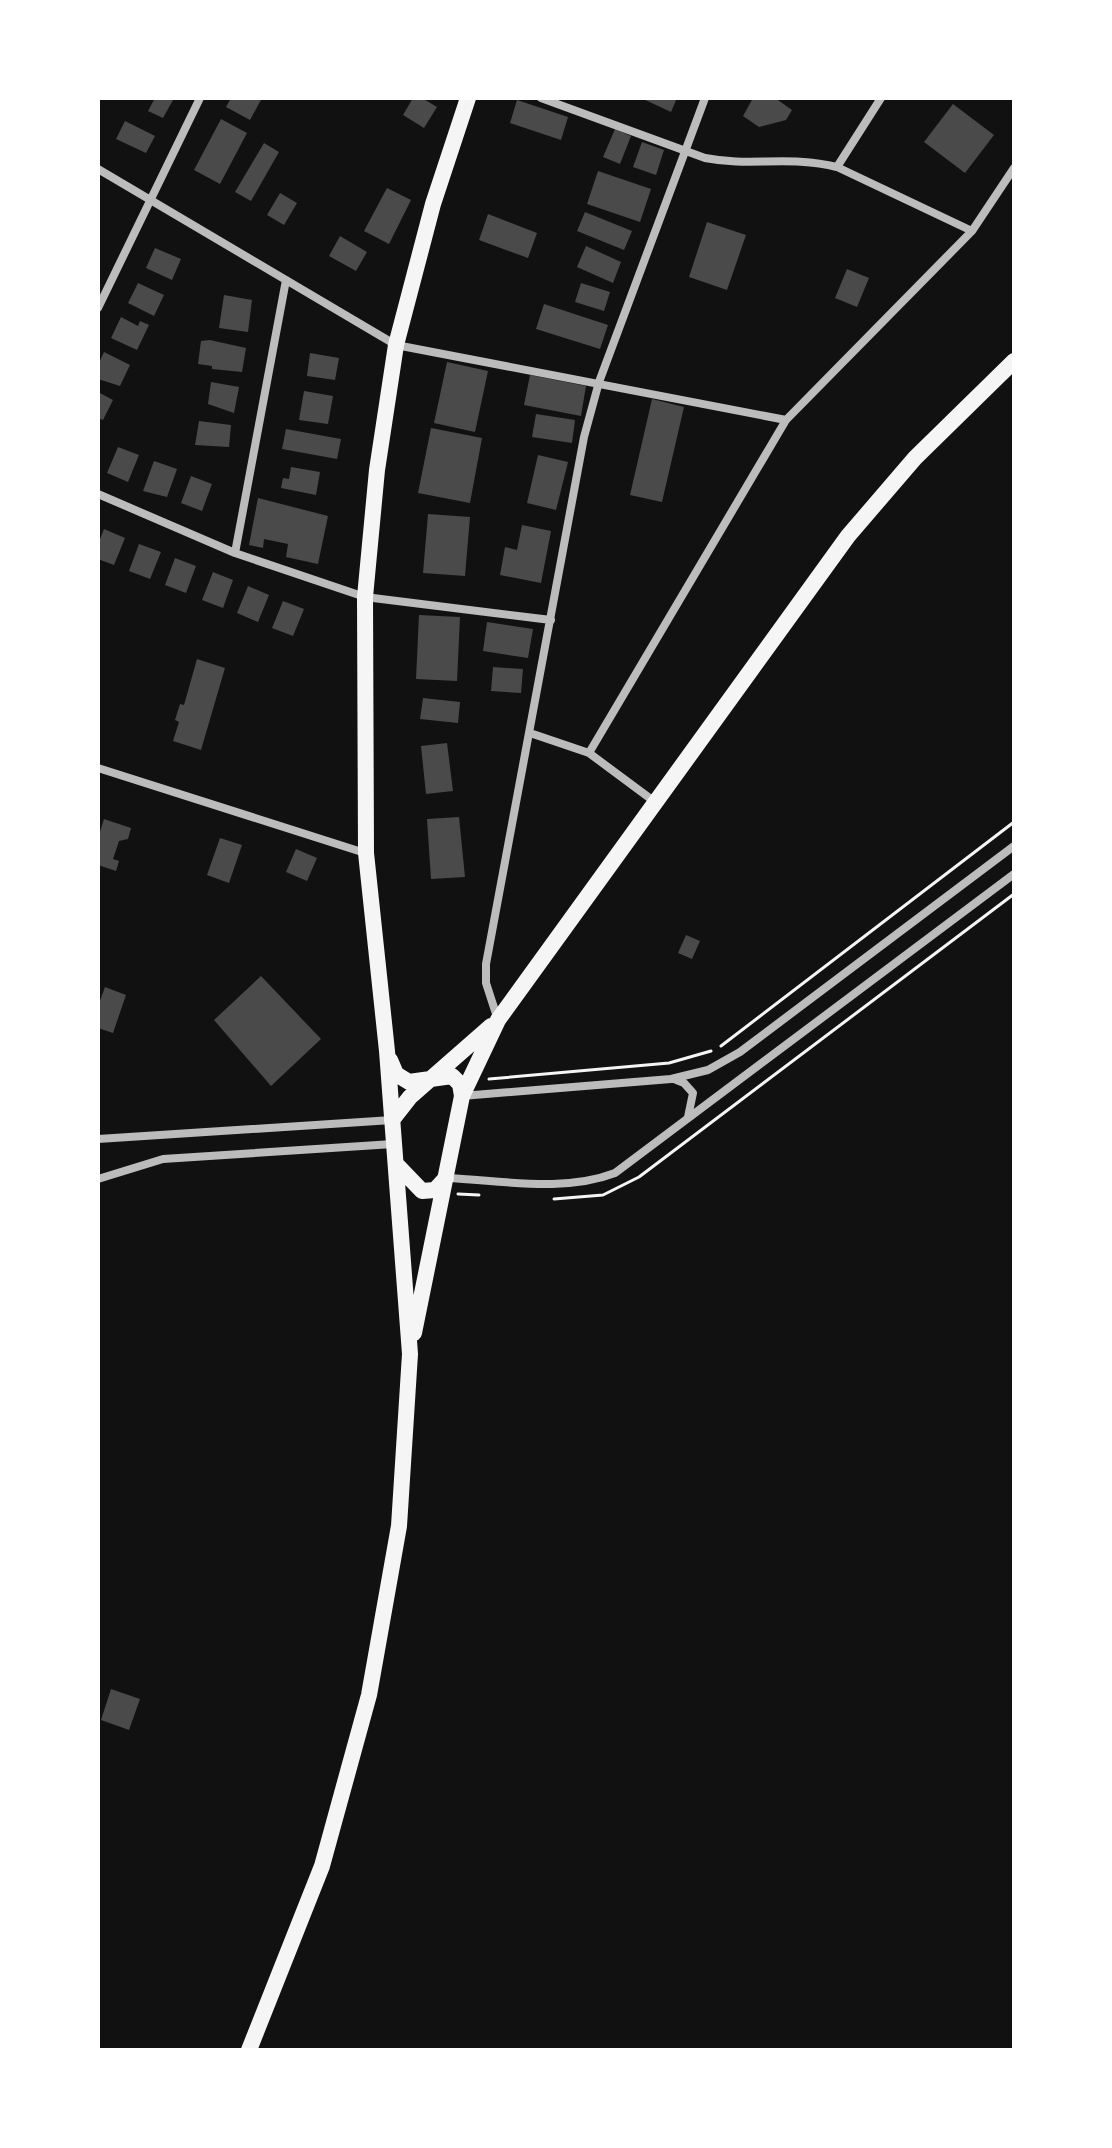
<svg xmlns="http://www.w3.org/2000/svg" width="1112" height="2148" font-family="Mulish,sans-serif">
<rect width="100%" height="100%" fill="#111"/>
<path fill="#4a4a4a" d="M155 98 173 100 163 118 148 111Z
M231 98H262L250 120 226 107Z
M413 98H422L437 107 424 128 403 115Z
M641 98H677L671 112Z
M753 98H775L792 110 786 120 759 127 743 116Z
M517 100 568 117 561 140 510 123Z
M953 104 994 135 965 173 924 142Z
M221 119 247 133 220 184 194 170Z
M125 121 155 136 146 153 116 139Z
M615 129 631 136 620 164 603 157Z
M642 142 664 150 656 175 633 167Z
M264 143 279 152 251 201 235 192Z
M598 171 651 189 640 222 587 204Z
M387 188 411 200 389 244 364 231Z
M280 193 297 203 284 225 267 215Z
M585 212 632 231 624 250 577 231Z
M488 214 537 233 528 258 479 240Z
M707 222 746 235 727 290 689 277Z
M340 236 367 252 356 271 329 256Z
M586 246 621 262 613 283 577 267Z
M155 248 181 259 172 280 146 268Z
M847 269 869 278 857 307 835 298Z
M138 283 164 295 154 316 128 303Z
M581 283 610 292 604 311 575 302Z
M224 295 252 300 248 332 219 328Z
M544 304 608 325 600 349 536 329Z
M121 317 138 326 140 321 149 325 137 350 111 338Z
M210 340 246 348 242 372 212 369V366L198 364 201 341Z
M104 352 130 365 120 386 98 379V365Z
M310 353 339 358 335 380 307 376Z
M447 362 488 371 475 432 434 423Z
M530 375 586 386 581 416 524 405Z
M211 382 239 387 234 413 208 404Z
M304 391 333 396 328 424 299 420Z
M98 392 113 400 103 420 98 418Z
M652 399 684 407 662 502 630 495Z
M536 414 575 420 572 443 532 437Z
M199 421 231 425 229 447 195 445Z
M431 428 482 438 470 503 418 493Z
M286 429 341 439 337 459 282 449Z
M118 447 139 455 128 482 107 473Z
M538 455 568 462 556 510 527 503Z
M154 461 177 469 167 497 143 491Z
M291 467 320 472 316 495 281 488 283 478 289 479Z
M191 476 212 484 202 511 181 503Z
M258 498 328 516 318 564 286 557 288 544 264 539 263 548 249 545Z
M428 514 470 517 465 576 423 573Z
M522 525 551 531 541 583 500 575 505 547 517 550Z
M104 529 125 538 114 565 98 559V544Z
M139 544 161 552 150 579 129 571Z
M175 558 196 566 186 593 165 585Z
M213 572 233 580 223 608 202 600Z
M248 586 269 595 258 622 237 613Z
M283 601 304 609 293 636 272 628Z
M419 615 460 617 457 681 416 679Z
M487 622 533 629 528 658 483 651Z
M197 659 225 668 201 750 173 741 179 722 175 720 180 704 184 705Z
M493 667 523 669 521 693 491 691Z
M423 698 460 702 458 723 420 719Z
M447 743 453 791 426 794 421 746Z
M459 817 465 877 431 879 427 819Z
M104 819 131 828 128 839 119 841 113 859 119 861 116 871 98 865V838Z
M220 838 242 845 229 883 207 875Z
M296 849 317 858 307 881 286 872Z
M686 935 700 941 692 959 678 953Z
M261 976 321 1039 271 1086 214 1020Z
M105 987 126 995 113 1033 98 1028V1006Z
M111 1689 140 1699 129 1730 101 1720Z"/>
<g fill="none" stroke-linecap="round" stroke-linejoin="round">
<path stroke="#f5f5f5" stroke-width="3" d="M721 1046 1014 822
M489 1079 669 1063 711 1051
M458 1194 479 1195
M554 1199 603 1195 639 1177 1014 894"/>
<path stroke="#bcbcbc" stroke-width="8" d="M541 98 705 158C751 167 789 155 837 167L881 98
M837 167 972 231
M98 169 396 345 786 420
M98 308 200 98
M98 494 235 553 365 597 551 620
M235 553 286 280
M530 733 589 753 655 802
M589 753 786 420 972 231 1014 168
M98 768 365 853
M498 1020 486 983V964L584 437 599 382 705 98
M674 1079 684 1083 693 1093 688 1117
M462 1096 671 1079 708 1070 740 1052 1014 846
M98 1139 392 1120
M446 1178C500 1180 563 1193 615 1173L1014 874
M98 1179 163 1159 393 1144"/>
<path stroke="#f5f5f5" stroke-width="16" d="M390 1060 396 1074 409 1082 452 1076 460 1084 462 1096
M392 1120 410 1097 491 1026
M396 1164 422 1191 435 1190 446 1178
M414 1333 462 1096 498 1020 848 536 915 458 1014 361
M249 2050 322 1866 369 1695 399 1526 410 1354 387 1051 366 853 365 597 377 470 396 345 433 204 468 98"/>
</g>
<rect width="1112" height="2148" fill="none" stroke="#ffffff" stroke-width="200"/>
</svg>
